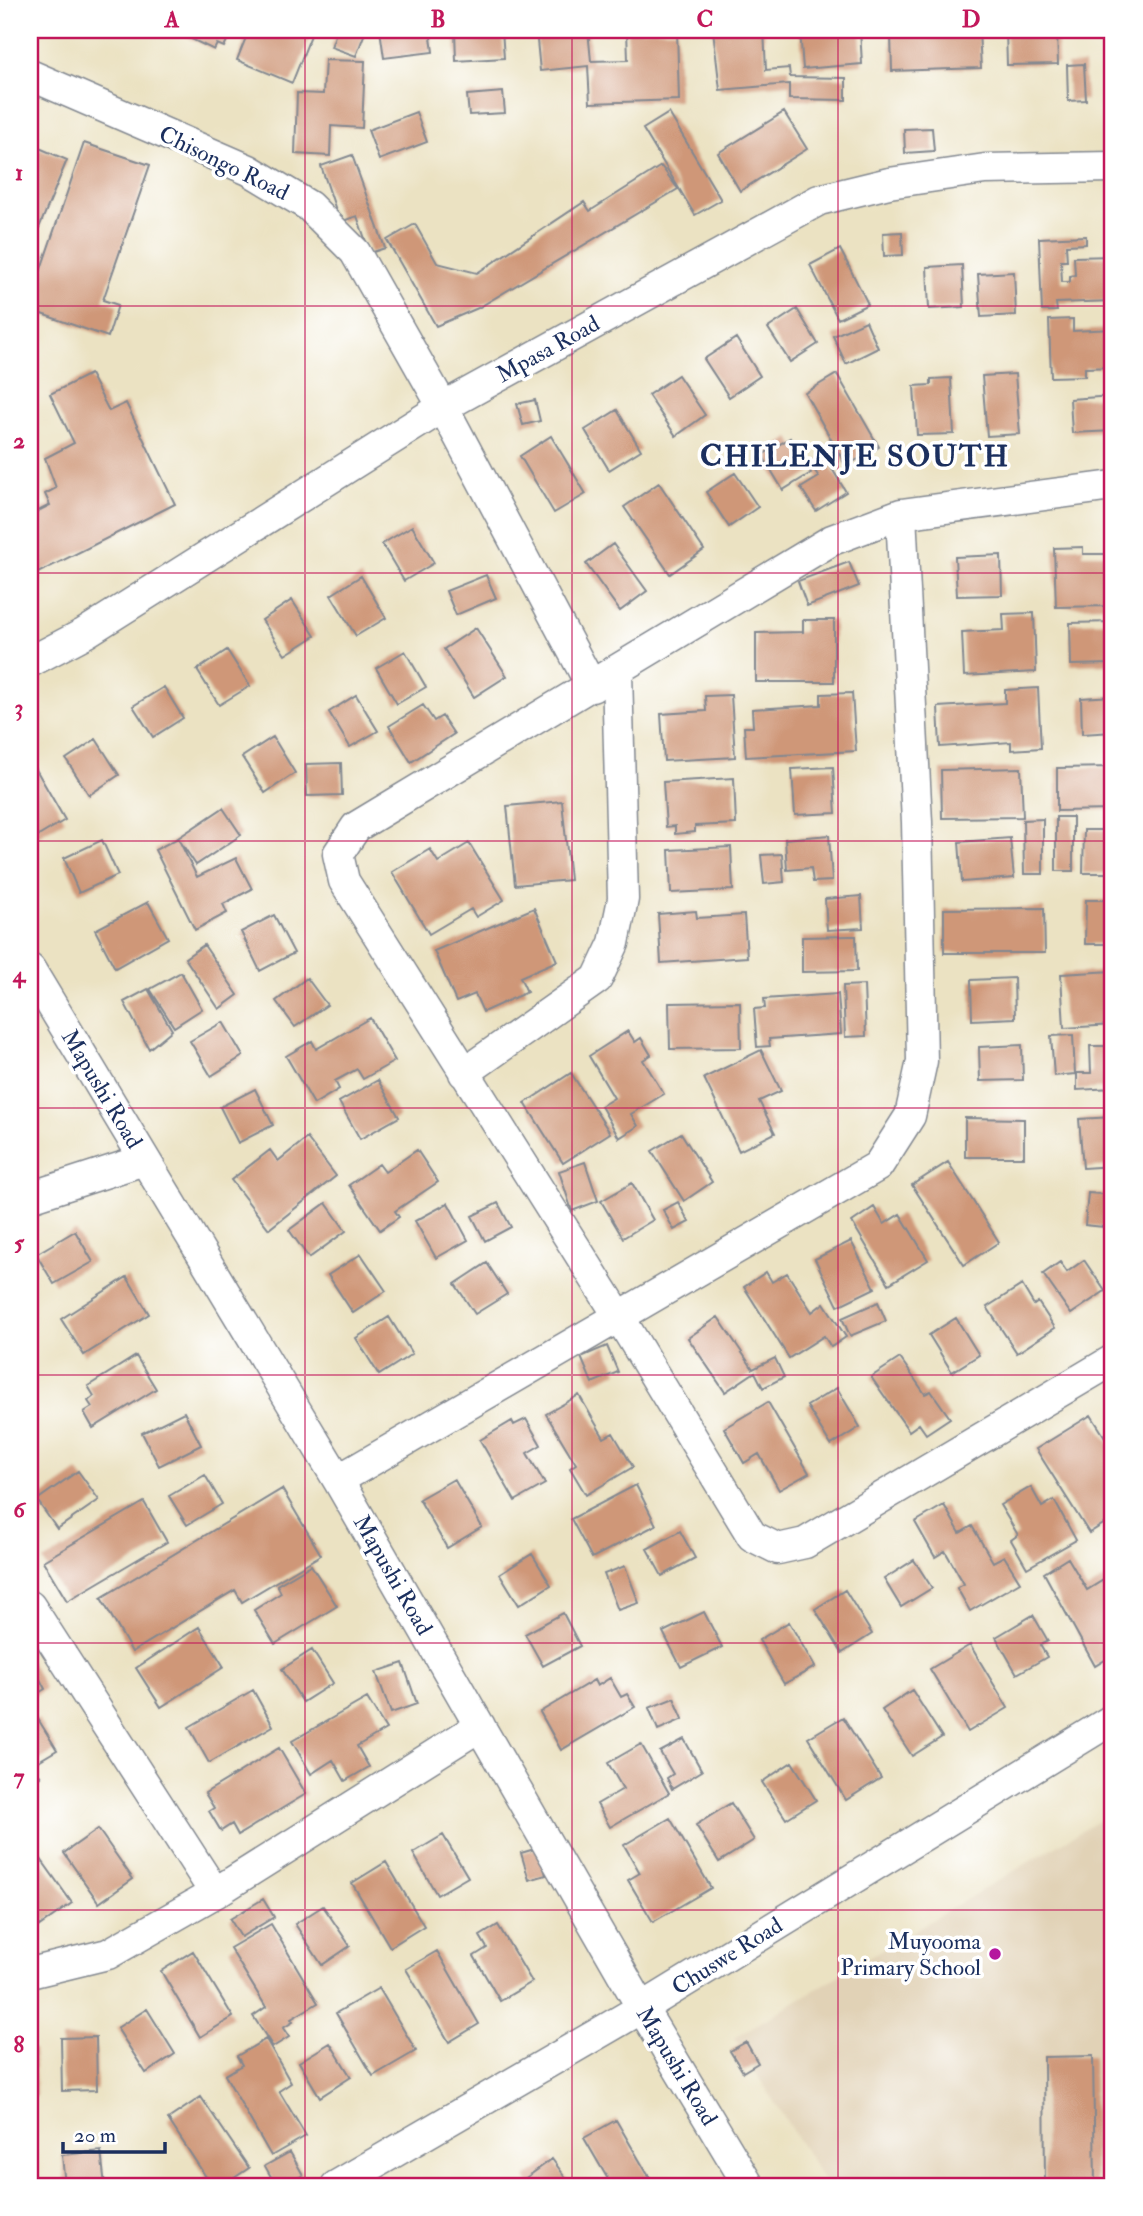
<svg xmlns="http://www.w3.org/2000/svg" width="1143" height="2216" font-family="'IM FELL Double Pica',serif">
<rect width="100%" height="100%" fill="#fff"/>
<filter id="ink" filterUnits="userSpaceOnUse"><feTurbulence type="fractalNoise" baseFrequency=".0143" numOctaves="2"/><feDisplacementMap in="SourceGraphic" scale="14" xChannelSelector="R" yChannelSelector="G"/><feConvolveMatrix kernelMatrix="1 2 1 2 8 2 1 2 1" color-interpolation-filters="sRGB"/></filter>
<filter id="wash" filterUnits="userSpaceOnUse"><feTurbulence type="fractalNoise" baseFrequency=".00686" numOctaves="4" result="noise"/><feDisplacementMap in="SourceGraphic" scale="28" xChannelSelector="R" yChannelSelector="G"/><feGaussianBlur stdDeviation="1.57" result="paint"/><feColorMatrix in="noise" values="0 0 0 0 0 0 0 0 0 0 0 0 0 0 0 0 0 1.4 0 .05"/><feComposite in="paint" operator="in"/></filter>
<g filter="url(#wash)">
<rect width="100%" height="100%" fill="#ebe2c2"/>
<path fill="#e1d2b6" d="M1113 1812V2186H827L734 2038Z"/>
<g id="blocks">
<path fill="#cf9778" d="M185 30H232L224 47 217 44 214 50 183 35Z
M249 30H313L292 83 237 60Z
M337 30H366L356 56 331 47Z
M380 30H430L433 52 384 58Z
M455 30H502L504 58 456 61Z
M536 30H588L591 61 628 60 627 30H677L679 100 590 103 588 66 540 71Z
M713 30H764L766 70 789 68 790 77 846 78V100L789 99V84L720 90Z
M800 30H860L862 64 803 69Z
M907 30H979L981 68 892 71 891 34H908Z
M1006 30H1057L1058 64 1007 65Z
M325 60 365 61 362 128 331 126 330 156 295 154 297 93 323 94Z
M1084 64 1086 100 1068 101 1067 65Z
M503 92 505 113 469 115 467 95Z
M416 112 427 142 379 160 368 130Z
M784 112 807 149 740 191 718 153Z
M669 113 721 200 695 215 643 129Z
M932 128 934 151 905 153 904 129Z
M84 143 150 165 103 300 118 305 108 337 30 310V301Z
M30 144 67 160 39 228 30 224Z
M352 155 385 248 370 253 357 216 340 222 321 166Z
M661 166 678 189 478 308 436 326 387 240 415 224 437 263 477 273 584 202 590 211Z
M902 232 903 255 884 256 883 233Z
M1086 236V244L1066 245 1067 261H1061L1062 282H1070V276L1075 275 1074 257 1113 256V301L1056 303 1057 311H1042L1039 238Z
M840 249 868 304 838 319 810 265Z
M962 265 964 307 929 309 927 267Z
M1014 272 1016 315 981 317 978 274Z
M797 309 818 344 790 362 768 328Z
M1073 319V331L1113 329V367L1085 368V376L1051 377 1049 320Z
M866 321 878 348 846 364 833 336Z
M736 338 760 376 729 397 704 359Z
M90 374 109 411 126 403 175 504 30 577V515L50 505 45 494 56 488 45 458 74 443 50 394Z
M837 374 879 447 846 466 805 393Z
M1015 374 1020 434 987 436 982 376Z
M678 375 705 415 676 436 648 395Z
M951 378 954 434 917 435 914 386 931 385V379Z
M1113 396V431L1072 433 1070 399Z
M535 400 540 421 523 425 517 404Z
M617 410 641 450 609 470 585 430Z
M551 436 586 494 554 513 520 456Z
M790 438 811 473 783 490 762 455Z
M825 457 846 492 816 511 801 488 819 477 811 465Z
M735 473 758 507 729 527 706 492Z
M659 483 704 550 670 574 624 507Z
M412 526 434 563 404 581 382 544Z
M1106 542H1113V606L1056 607 1054 548 1083 547V554H1106Z
M613 544 647 591 620 611 586 564Z
M1001 555 1002 595 957 596 955 557Z
M849 562 859 586 807 606 798 581Z
M486 575 496 598 456 615 446 591Z
M361 576 386 618 356 636 331 595Z
M292 600 315 636 285 655 262 620Z
M1034 613 1036 672 964 676 962 632 1004 630 1003 614Z
M803 620H834V682H756V633L803 632Z
M1113 622V664L1071 665 1070 623Z
M476 628 507 676 474 697 444 649Z
M227 650 250 686 219 705 197 670Z
M405 651 426 687 397 704 376 668Z
M164 687 183 718 153 737 133 706Z
M1038 688 1041 748 1011 750V742L940 747 938 707 1005 703V690Z
M852 693 856 751 746 757 744 727H753L752 709 821 705V694Z
M356 695 378 731 350 747 329 712Z
M731 695 735 757 664 761 661 714 706 711 705 696Z
M1113 696V732L1082 734 1081 698Z
M423 705 434 721 442 716 454 734 411 762 389 726Z
M273 737 295 773 265 793 242 757Z
M96 739 119 775 89 795 66 759Z
M30 759 65 820 30 841Z
M341 763 342 795 307 796 306 764Z
M833 767 836 813 795 815 792 769Z
M1113 767V810L1057 811V768Z
M1021 768 1023 817 942 818 941 770Z
M734 778 736 824 695 826V832L675 834V826L666 827 663 782Z
M562 801 570 880 515 885 507 806Z
M223 808 241 835 196 865 178 838Z
M1056 817H1073V871H1056Z
M1043 819V874H1024L1023 820Z
M1084 830H1113V873H1083Z
M829 835 832 881 813 882 811 868 787 870 785 839Z
M178 838 197 877 236 858 252 889 223 904 227 913 195 930 155 850Z
M1010 838 1014 878 962 882 959 842Z
M102 840 118 875 79 893 64 858Z
M469 843 504 900 476 917 471 909 429 934 392 872 430 849 438 862Z
M731 847 733 890 671 893 669 850Z
M782 854 784 882 764 884 761 855Z
M861 896 863 928 827 930 825 899Z
M1086 900H1113V944H1085Z
M148 902 168 938 115 968 95 930Z
M534 908 557 961 520 977 527 992 483 1012 475 994 456 1002 434 951Z
M1044 908 1045 953H944V909Z
M696 911 697 918 744 915 747 957 661 963 658 914Z
M274 915 294 953 260 971 241 932Z
M850 936H856L857 971 802 972V937Z
M204 945 238 995 219 1009 185 958Z
M1113 971V1025L1064 1028 1061 974Z
M181 972 202 1009 174 1027 150 989Z
M307 978 327 1005 295 1027 276 1001Z
M1014 978 1015 1018 972 1020 971 980Z
M864 985 866 1036 845 1037 843 986Z
M148 989 172 1030 149 1049 124 1002Z
M838 994 841 1034 769 1039 770 1046 757 1047 754 1009 765 1008 764 999Z
M740 1002 741 1048 670 1049 669 1003Z
M370 1018 395 1061 363 1079 357 1069 335 1081 339 1089 314 1104 286 1056 312 1041 316 1049Z
M223 1022 243 1056 211 1076 190 1041Z
M628 1031 635 1042 641 1038 651 1055 643 1060 664 1094 631 1114 638 1126 619 1138 601 1106 614 1098 589 1056Z
M1073 1035 1075 1074 1054 1076 1051 1036Z
M1022 1045 1023 1080 980 1081 979 1047Z
M1090 1046H1113V1088L1077 1090V1073H1091Z
M761 1050 781 1091 759 1101 775 1133 739 1151 704 1078Z
M571 1073 610 1133 563 1163 525 1103Z
M378 1080 399 1117 360 1139 339 1102Z
M255 1089 273 1125 238 1143 220 1107Z
M1113 1117V1166L1083 1168 1079 1119Z
M965 1118 1024 1119V1157H965Z
M681 1133 712 1182 684 1201 652 1151Z
M307 1138 336 1176 269 1229 231 1180 270 1150 278 1161Z
M417 1150 438 1182 395 1211 399 1217 380 1230 349 1185 379 1164 385 1172Z
M585 1162 598 1201 572 1211 559 1171Z
M948 1162 999 1242 964 1265 912 1185Z
M632 1183 653 1220 623 1238 601 1201Z
M1088 1193 1113 1195V1228L1085 1225Z
M678 1202 689 1222 674 1230 663 1210Z
M326 1203 346 1231 309 1258 289 1230Z
M448 1203 468 1240 436 1258 415 1221Z
M498 1203 511 1227 485 1241 472 1216Z
M874 1207 884 1224 900 1214 928 1260 889 1284 852 1222Z
M75 1231 93 1262 54 1284 36 1254Z
M851 1241 875 1288 838 1306 815 1259Z
M361 1254 386 1291 353 1313 328 1275Z
M1084 1260 1105 1291 1071 1314 1043 1274 1060 1262 1067 1272Z
M487 1263 507 1294 475 1314 455 1284Z
M766 1272 772 1282 787 1273 812 1312 824 1303 846 1337 831 1347 824 1336 789 1358 744 1287Z
M127 1277 149 1314 84 1355 61 1319Z
M1022 1285 1034 1305 1038 1302 1055 1328 1017 1353 987 1307Z
M878 1302 886 1321 850 1336 842 1318Z
M389 1317 412 1354 379 1375 356 1338Z
M718 1317 753 1369 775 1358 784 1377 763 1388 755 1372 725 1392 688 1338Z
M956 1318 979 1355 952 1372 929 1335Z
M607 1346 618 1372 592 1383 581 1357Z
M136 1356 156 1389 93 1428 84 1412 92 1407 88 1401 94 1396 88 1386Z
M900 1358 925 1394 931 1391 950 1418 926 1434 919 1424 909 1431 871 1377Z
M837 1388 860 1427 831 1445 807 1406Z
M579 1395 604 1438 613 1433 633 1467 586 1495 570 1468 576 1464 546 1414Z
M768 1402 809 1473 779 1490 759 1454 744 1463 724 1428Z
M184 1412 201 1445 159 1466 142 1433Z
M1091 1415 1113 1450V1518L1089 1533 1036 1449Z
M526 1419 541 1445 527 1453 545 1484 515 1501 480 1440 512 1421 514 1425Z
M78 1471 99 1500 57 1529 37 1500Z
M205 1475 222 1504 187 1525 169 1496Z
M454 1479 482 1527 447 1548 419 1499Z
M636 1485 656 1525 592 1558 571 1519Z
M1031 1487 1042 1507 1054 1500 1076 1540 1027 1568 1011 1540 1018 1535 1000 1505Z
M282 1489 321 1555 242 1602 235 1590 132 1652 101 1598Z
M144 1502 167 1542 67 1601 43 1561Z
M944 1505 960 1533 972 1526 993 1562 1004 1556 1020 1582 970 1611 957 1588 964 1584 945 1551 935 1557 915 1522Z
M680 1531 695 1558 662 1576 647 1549Z
M532 1554 551 1585 519 1605 500 1574Z
M1068 1558 1087 1590 1113 1574V1655L1095 1666 1044 1573Z
M914 1560 932 1588 901 1607 884 1579Z
M311 1565 337 1606 275 1644 254 1610 281 1593 277 1585Z
M625 1566 639 1603 618 1610 604 1574Z
M845 1590 872 1634 842 1653 815 1609Z
M704 1612 722 1647 681 1667 663 1632Z
M563 1613 580 1646 543 1666 525 1634Z
M1033 1615 1048 1641 1040 1645 1047 1657 1017 1674 996 1637Z
M789 1622 815 1667 784 1684 759 1640Z
M199 1627 224 1667 161 1707 136 1668Z
M970 1645 1008 1708 968 1732 930 1669Z
M312 1650 333 1683 303 1702 282 1669Z
M30 1660 45 1689 30 1698Z
M403 1663 417 1704 391 1713 376 1672Z
M610 1678 621 1697 627 1694 635 1707 561 1750 540 1712 594 1680 597 1686Z
M253 1690 273 1726 209 1763 189 1727Z
M912 1690 942 1737 912 1756 882 1710Z
M367 1698 386 1729 357 1746 369 1767 345 1781 333 1760 311 1774 292 1741Z
M674 1698 683 1719 658 1730 649 1708Z
M843 1717 881 1778 846 1800 808 1738Z
M38 1719 57 1750 30 1766V1724Z
M684 1739 702 1771 672 1789 667 1778 673 1774 660 1752Z
M641 1744 669 1793 610 1827 597 1804 623 1789 608 1763Z
M279 1748 306 1794 238 1835 232 1824 221 1831 209 1811 214 1808 205 1793Z
M792 1762 816 1800 786 1819 762 1782Z
M36 1770 41 1777 30 1784V1773Z
M731 1803 754 1840 719 1862 696 1825Z
M670 1818 711 1888 653 1922 628 1880 640 1873 624 1845Z
M98 1829 133 1879 99 1903 64 1853Z
M443 1835 468 1877 437 1895 413 1853Z
M31 1845 72 1903 35 1929 30 1921Z
M538 1848 546 1875 529 1880 521 1853Z
M386 1862 424 1926 390 1947 352 1883Z
M263 1899 274 1917 241 1937 230 1919Z
M323 1906 350 1946 322 1965 295 1924Z
M271 1924 318 2003 291 2019 293 2022 283 2028 289 2037 273 2047 253 2016 266 2007 230 1948Z
M498 1925 532 1982 500 2001 474 1956 487 1948 480 1936Z
M193 1951 233 2017 200 2037 161 1971Z
M437 1951 479 2024 449 2042 406 1969Z
M379 1988 416 2051 373 2076 336 2013Z
M147 2009 175 2054 146 2073 117 2028Z
M96 2037 97 2090 62 2091 61 2038Z
M266 2039 291 2083 279 2091 306 2136 271 2156 225 2075 242 2065 237 2056Z
M746 2042 758 2063 743 2072 730 2051Z
M330 2043 351 2077 320 2097 299 2062Z
M30 2049H34L36 2097H30Z
M1093 2056 1095 2186H1045L1044 2057Z
M201 2097 249 2168 222 2186H212L168 2119Z
M616 2120 652 2182 645 2186H612L584 2138Z
M101 2151 105 2186H65L62 2155Z
M290 2152 303 2175 284 2186H276L265 2166Z
M552 2159 572 2186H532L526 2178Z"/>
</g>
</g>
<g filter="url(#ink)">
<use href="#blocks" fill-opacity="0" stroke="#838890" stroke-width="2"/>
<g fill="none" stroke-linecap="round" stroke-linejoin="round">
<defs>
<path id="minor" d="M30 75 249 170 309 206 355 252 443 407 592 687
M1113 486 901 514 832 540 356 827 338 854 344 881 618 1315 752 1536 778 1549 805 1543 1113 1360
M30 662 85 633 443 407 819 200 889 183 985 169 1113 167
M30 969 338 1480 642 2008 749 2186
M464 1073 597 979 614 943 623 899 617 672
M30 1197 144 1160
M338 1480 878 1166 910 1116 922 1061 917 822 901 514
M30 1606 215 1893
M30 1973 108 1954 215 1893 480 1726
M336 2186 642 2008 1113 1719"/>
</defs>
<use href="#minor" stroke="#838890" stroke-width="33"/>
<use href="#minor" stroke="#fff" stroke-width="30"/>
</g>
</g>
<path fill="none" stroke="#c2185b" stroke-width="2" stroke-opacity="0.55" d="M305 30V2186M572 30V2186M838 30V2186M30 306H1113M30 573H1113M30 841H1113M30 1108H1113M30 1375H1113M30 1643H1113M30 1910H1113"/>
<circle fill="#b5179e" stroke="#fff" stroke-width="2.5" cx="995" cy="1954" r="7"/>
<g text-anchor="middle" dominant-baseline="central" stroke-width="7" stroke-linejoin="round" paint-order="stroke">
<g font-size="23" fill="#1b2f5e" stroke="#fff">
<text transform="translate(224 163) rotate(26)">Chisongo Road</text>
<text transform="translate(548 349) rotate(-29)">Mpasa Road</text>
<text transform="translate(102 1089) rotate(59)">Mapushi Road</text>
<text transform="translate(393 1575) rotate(60)">Mapushi Road</text>
<text transform="translate(727 1956) rotate(-32)">Chuswe Road</text>
<text transform="translate(677 2066) rotate(59)">Mapushi Road</text>
</g>
<g font-size="23" fill="#1b2f5e" stroke="#fff" text-anchor="end">
<text x="981" y="1941">Muyooma<tspan x="981" dy="26">Primary School</tspan></text>
</g>
<g font-size="30" font-weight="bold" letter-spacing="2" fill="#1b2f5e" stroke="#fff">
<text x="855" y="456">CHILENJE SOUTH</text>
</g>
</g>
<rect width="1143" height="2216" fill="none" stroke="#fff" stroke-width="77"/>
<path d="M63 2142v10h102v-10" fill="none" stroke="#1b2f5e" stroke-width="3.5"/>
<text x="74" y="2142" font-size="21" fill="#1b2f5e" stroke="#ffffff" stroke-width="5" paint-order="stroke">20 m</text>
<rect x="38" y="38" width="1066" height="2140" fill="none" stroke="#c2185b" stroke-width="2.5"/>
<g font-size="23" text-anchor="middle" font-weight="bold" fill="#c2185b">
<text x="172" y="27">A</text>
<text x="438" y="27">B</text>
<text x="705" y="27">C</text>
<text x="971" y="27">D</text>
<text x="19" y="180">1</text>
<text x="19" y="448">2</text>
<text x="19" y="715">3</text>
<text x="19" y="982">4</text>
<text x="19" y="1250">5</text>
<text x="19" y="1517">6</text>
<text x="19" y="1784">7</text>
<text x="19" y="2052">8</text>
</g>
</svg>
